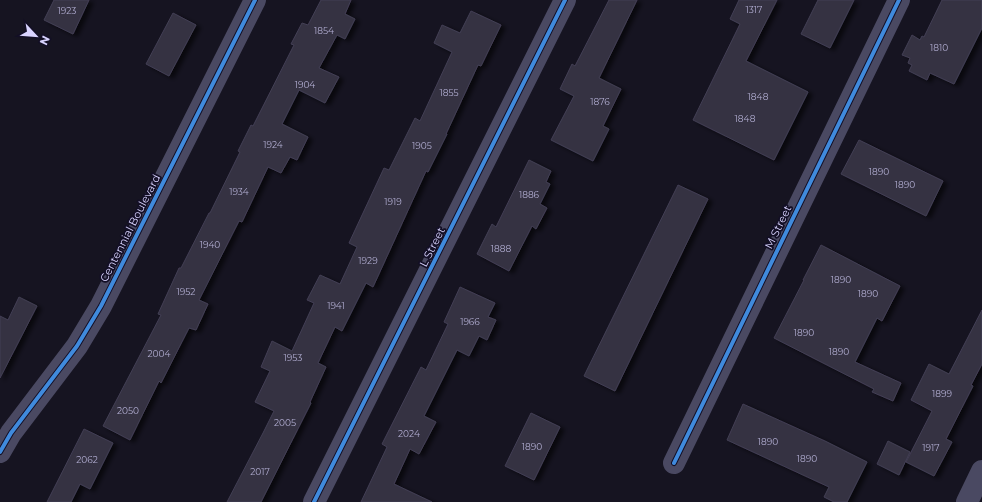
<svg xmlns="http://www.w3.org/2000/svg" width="982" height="502" font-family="Montserrat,sans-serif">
<defs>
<filter id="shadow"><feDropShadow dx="4.5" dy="2.5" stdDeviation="2" flood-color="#0009"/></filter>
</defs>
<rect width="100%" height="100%" fill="#161421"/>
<path fill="#343243" stroke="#433f54" filter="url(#shadow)" d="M54 0H89L73 34 44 20Z
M321 0H351L345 14 355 19 345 39 337 35 319 68 339 77 325 103 299 90 282 124 308 137 297 160 290 157 281 173 268 167 242 222 239 221 199 300 208 304 196 330 189 328 161 383 159 381 130 440 103 426 161 315 158 314 179 268H181L209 213H210L240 152 238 151 251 125 253 126 294 45 291 44 302 23 308 25Z
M609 0H637L599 78 621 89 603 126 609 129 593 161 551 140 574 96 560 89 572 64 575 66Z
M739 0H777L746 61 808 92 774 160 693 120 740 24 730 19Z
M818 0H854L830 48 801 34Z
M942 0H982V28L954 84 930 73 927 80 909 71 912 65 908 63 910 58 902 55 912 35 920 40 922 36 924 37Z
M471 11 501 25 481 66 478 65 446 134H447L428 172 426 171 373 287 366 283 342 331 335 327 318 363 326 367 310 402 311 403 261 502H227L263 433 274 411 255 402 270 371 261 367 272 341 292 351 314 303 307 300 320 275 340 284 357 247 349 243 384 168 389 170 415 118 420 121 452 52 434 43 442 25 460 33Z
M173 13 196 25 169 76 146 64Z
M859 140 943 181 926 216 841 174Z
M529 160 551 171 546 182 550 184 540 204 547 208 536 229 532 226 509 271 477 254 492 224 496 227Z
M678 185 708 199 615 391 584 376Z
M821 245 900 286 882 321 877 318 855 362 901 383 893 401 872 392 874 389 774 338 804 280H803Z
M460 287 495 303 488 317 496 320 487 340 479 336 469 356 457 350 424 416 436 422 419 454 410 449 394 484 432 502H361L387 447 382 444 421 367 426 370 448 324 444 322Z
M19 297 37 306 0 378V316L8 320Z
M982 310V364L971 385 973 386 946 439 952 442 934 476 906 462 932 411 911 400 929 364 949 374Z
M743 404 825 441 867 462 847 502H834L824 497 829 487 727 440Z
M531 413 560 427 534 480 505 466Z
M84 429 113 443 90 489 80 484 71 502H47Z
M888 441 910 452 899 475 877 464Z"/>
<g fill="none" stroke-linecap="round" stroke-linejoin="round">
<path stroke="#4a4962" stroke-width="22" d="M0 452 11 433 77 346 101 306 255 0
M674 463 899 0
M314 502 565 0
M967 502 982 471"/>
<defs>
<path id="cycleway" d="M0 452 11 433 77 346 101 306 255 0
M674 463 899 0
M314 502 565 0"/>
</defs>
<use href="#cycleway" stroke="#130f26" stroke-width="6"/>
<use href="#cycleway" stroke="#408adc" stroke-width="4"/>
</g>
<g text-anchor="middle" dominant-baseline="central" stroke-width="3.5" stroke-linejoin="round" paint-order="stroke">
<g font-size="9" fill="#b0acd0">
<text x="754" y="9">1317</text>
<text x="67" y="10">1923</text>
<text x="324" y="30">1854</text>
<text x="939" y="47">1810</text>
<text x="305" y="84">1904</text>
<text x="449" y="92">1855</text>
<text x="758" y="96">1848</text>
<text x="600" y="101">1876</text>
<text x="745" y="118">1848</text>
<text x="273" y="144">1924</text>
<text x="422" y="145">1905</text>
<text x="879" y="171">1890</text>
<text x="905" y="184">1890</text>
<text x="239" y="191">1934</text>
<text x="529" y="194">1886</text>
<text x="393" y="201">1919</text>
<text x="210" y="244">1940</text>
<text x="501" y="248">1888</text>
<text x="368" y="260">1929</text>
<text x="841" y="279">1890</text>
<text x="186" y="291">1952</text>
<text x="868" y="293">1890</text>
<text x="336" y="305">1941</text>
<text x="470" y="321">1966</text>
<text x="804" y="332">1890</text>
<text x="839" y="351">1890</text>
<text x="159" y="353">2004</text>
<text x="293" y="357">1953</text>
<text x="942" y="393">1899</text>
<text x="128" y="410">2050</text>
<text x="285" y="422">2005</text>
<text x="409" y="433">2024</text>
<text x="768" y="441">1890</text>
<text x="532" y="446">1890</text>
<text x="931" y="447">1917</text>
<text x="807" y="458">1890</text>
<text x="87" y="459">2062</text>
<text x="260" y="471">2017</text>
</g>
<g font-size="11" fill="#d9d4ff" stroke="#130f26">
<text transform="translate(778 227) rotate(-64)">M Street</text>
<text transform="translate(130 228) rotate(-63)">Centennial Boulevard</text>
<text transform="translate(432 247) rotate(-63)">L Street</text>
</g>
</g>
<g transform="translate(36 36) rotate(116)" stroke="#130f26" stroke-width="3" paint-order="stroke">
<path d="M0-3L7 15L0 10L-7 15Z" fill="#d9d4ff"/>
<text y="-6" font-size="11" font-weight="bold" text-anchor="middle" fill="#d9d4ff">N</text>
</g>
</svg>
